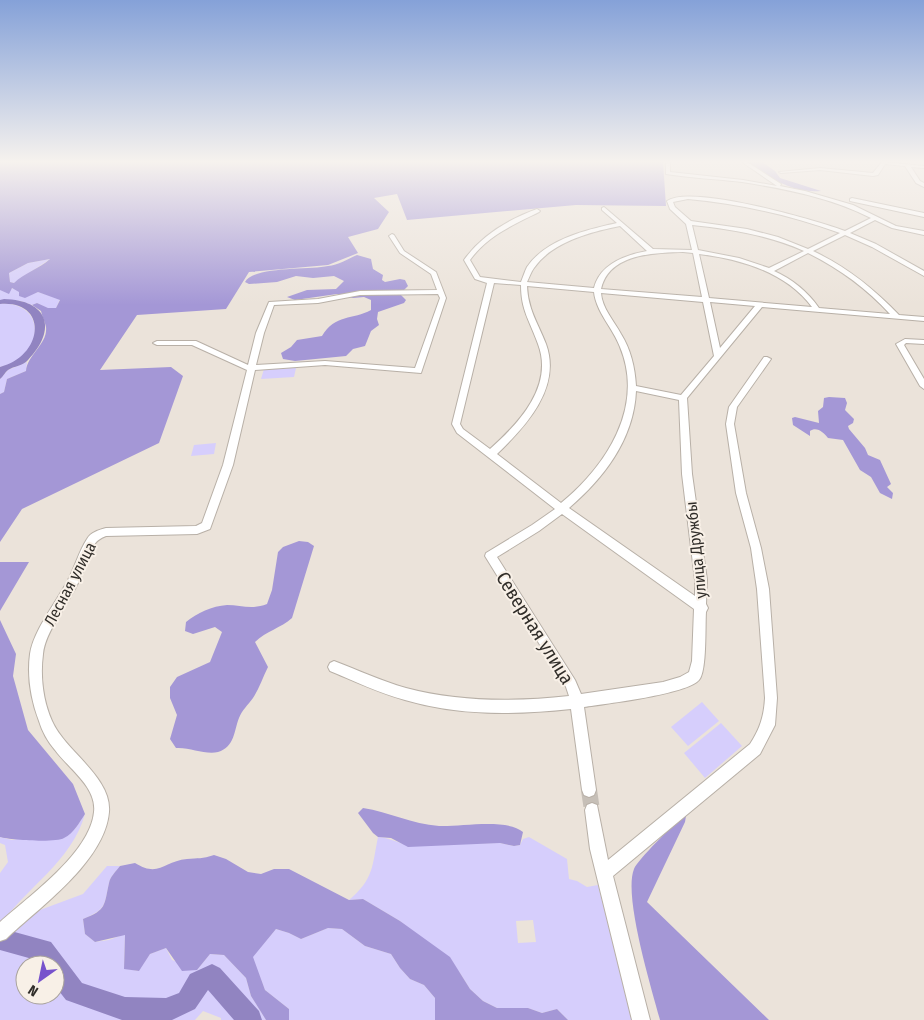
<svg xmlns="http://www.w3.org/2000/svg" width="924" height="1020" font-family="'Fira Sans Condensed',sans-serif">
<rect width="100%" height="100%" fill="#ebe3da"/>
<path fill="#d6cefc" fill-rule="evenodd" d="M50 259 14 283 10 282 9 273 28 263Z
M11 288 31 294 38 292 60 299 56 308 49 309 37 303 32 305 21 301 0 300V290Z
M0 304C33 301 46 331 24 355 18 362 9 365 0 367Z
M27 362 26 371 7 379 4 392 0 394V379L8 370Z
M296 368 294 377 261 379 264 369Z
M216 443 214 454 191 456 194 445Z
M702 702 719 721 688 746 671 727Z
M721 723 742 746 705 778 684 753Z
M85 814C72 861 27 887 0 925V873L8 862 5 845 0 843V837L12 840 75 829Z
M378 837C395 838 409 851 427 844L500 843 514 846 520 845 523 839 529 837 567 859 569 879 577 881 587 887 598 885 632 1020H568L557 1009 542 1013 528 1008H497L483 1001 470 989 460 973 400 921 363 899 349 900C374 879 372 866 378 837ZM533 920 536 942 518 943 516 921Z
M107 866H120C116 871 110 877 109 883 104 905 107 909 83 919L85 934 95 942 109 940 125 934 124 968 138 971 150 954 166 948 172 960 197 970 210 954 224 955 246 978 251 996 266 1020H221V1018L203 1011 195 1020H0V943L40 910 83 894ZM25 965H55V995H25Z
M328 928 342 929 365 946 391 954 400 968 410 979 424 985 435 998V1020H289V1009L265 990 252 957 276 929 289 933 301 939Z"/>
<path fill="#a497d6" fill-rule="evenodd" d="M0 162H663L666 206 576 205 407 220 397 194 374 198 389 212 378 229 348 237 358 253 328 265 249 272 226 309 137 315 100 370 171 367 183 376 159 443 22 509 0 542V394L4 392 7 379 26 371C27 355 48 344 46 327 45 322 42 316 41 311L32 305 37 303 48 308H56L60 300 38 292 25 298 19 296V292L12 288 9 294 0 290ZM50 259C39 269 24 273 14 283L10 282 9 273 28 263Z
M747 162H762L775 171 780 178 821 191C793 194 768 177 747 162Z
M357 255 371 259 373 269 383 275 382 280 385 282 400 279 405 280 408 286 400 294 406 300 404 303 378 312 377 319 379 325 371 331 365 346 353 349 346 356 295 361 283 359 281 353 291 347 297 340 322 336C335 314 353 320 371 310V300L364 297 353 298 337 294 295 300 287 297 307 290 336 289 344 281 334 276 313 278 296 276 277 282 249 284 245 282C254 266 309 270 328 266 338 265 348 259 357 255Z
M829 397 845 398 847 403 845 410 854 419 853 423 848 426 849 429 865 448 868 455 880 460 891 484 887 487 893 493 892 499 880 493 871 477 860 470 843 440 828 438C824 433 817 426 810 431V436L793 425 792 418 795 417 819 423 818 411 823 407 824 398Z
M299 541 308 542 314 546 292 618C281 628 266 631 255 642L268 667C263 677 259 689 253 698 248 705 242 710 239 718 234 730 235 747 218 752 205 755 190 747 176 748L170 739 177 715 170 698V687L177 677 210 662 222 632 215 627 193 634 185 631 186 622C197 613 212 606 227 605 241 605 252 610 267 604L272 590 278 552 283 547Z
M0 562H29L0 611Z
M0 620 16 654 13 676 28 730 73 784 85 814C79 823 74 833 64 838 56 843 10 840 0 837Z
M363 808C389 812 412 824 439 826 460 827 507 818 523 832L520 845 514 846 500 843 408 847 391 838 378 837 373 833 358 813Z
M683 815 686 816 685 822 647 902 769 1020H660C652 990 623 896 634 869 638 859 674 825 683 815Z
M214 855 226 859 248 872 261 874 274 869H289L349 900 363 899 400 921 450 957 470 989 483 1001 497 1008H528L542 1013 557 1009 568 1020H435V998L424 985 410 979 400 968 391 954 365 946 342 929 328 928 301 939 289 933 276 929 253 957 265 990 289 1009V1020H266L251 996 246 978 224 955 210 954 197 970 182 971 166 948 150 954 139 971 124 969 125 935 95 942 85 934 83 919C107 910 104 905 109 883 110 877 116 871 120 866L135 863C159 878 164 861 187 859 198 858 202 859 214 855Z"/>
<path fill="#9184c1" d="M4 299C48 300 58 329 28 360 23 366 14 366 8 370 5 372 3 377 0 379V367C44 356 49 300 0 304V300Z"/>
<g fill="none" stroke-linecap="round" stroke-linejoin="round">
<path fill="#9184c1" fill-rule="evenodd" d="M0 928 51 942 82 983 125 997 166 998 179 993 190 974 212 964 220 968 259 1011 262 1020H234L208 990 195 1009 172 1020H122L66 1000 55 986V965H40L36 960 0 950Z"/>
<path stroke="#c6bfb7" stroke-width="16" stroke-dasharray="16 8" stroke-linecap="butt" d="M589 790 592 810"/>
<defs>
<path id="minor" d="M666 162H670V172L743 180 777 186 742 162H747L781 184 780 186 805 191 853 205 896 226 924 231V235L892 228 875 220 850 233 876 244 924 271V276L872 247 845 235 813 251C847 267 873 288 899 315L924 317V321L762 307 687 398 692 474 707 580 706 604 708 608 706 612C705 624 707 672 699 680 688 694 605 704 584 707L596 790 594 795 589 797 584 795 582 790 571 709C515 715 459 716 405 700 379 693 354 681 330 671L328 667 330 663 334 661C358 670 381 681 406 688 459 702 514 702 569 696L566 687 485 556 486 553 532 525 555 509 457 433 452 424 487 283 475 279 464 260C481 236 509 219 537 209L540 211 539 212C513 225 487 236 470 260L480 277 521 282C523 277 525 271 527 267 546 239 586 230 617 223L602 210V208L604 207 653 249 692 250 686 224 670 209 667 201C691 184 815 220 845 231L871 218C831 198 786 189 742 182 717 179 691 178 666 174ZM688 199C740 204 791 215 840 233L808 249 778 237 747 229 691 221 675 207 673 202ZM692 225C730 229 768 235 804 251L769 268 739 258 698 250ZM620 226 647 251C625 255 600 264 594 288L527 282C529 278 531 272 534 268 552 242 590 232 620 226ZM683 252 693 253 702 297 601 289C609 253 655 253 683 252ZM808 253C840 269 866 288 890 314L819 308C807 291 792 279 774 271ZM699 254C740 259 786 272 812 307L709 298ZM494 283 521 285C521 311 530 321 538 344 554 386 519 423 490 449L463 429 460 424ZM527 286 594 292C596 312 613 328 620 347 645 407 606 466 561 503L497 454C525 427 562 388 546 344 538 323 528 310 527 286ZM601 293 703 302 714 356 681 395 636 386C635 368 631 350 621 334 614 321 602 308 601 293ZM710 302 755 306 720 348ZM636 391 679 400 682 474 695 580V596L569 508C604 478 634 439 636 391ZM562 514 694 609 692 661 689 672 680 677 663 682 581 694 575 680 497 557 539 531Z
M882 162 924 166V168L911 167 920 181 924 183V187L916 183 905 166 885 164 878 175 873 176 820 170 781 173 779 172 820 168 873 173Z
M852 198 924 213V217L850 201V199Z
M392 234 394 235 404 251 436 272 446 298 421 373 325 365 255 370 233 465 210 529 197 534 106 536C101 538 97 540 94 545 88 557 84 571 78 583 68 604 45 632 43 654 40 676 43 701 52 721 65 751 112 777 109 812 105 861 40 907 6 939L0 941V922C29 896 90 853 94 812 97 787 68 768 55 750 48 742 42 731 39 721 31 700 27 676 30 654 34 629 56 603 68 580 75 567 79 551 87 539 91 532 99 530 106 528L196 526 202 523 223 465 247 370 192 345H157L153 343 157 341H196L248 365 256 333 269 302 318 299 360 291 437 290 431 274 400 253 389 236ZM438 294 440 298 415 368 325 361 256 365 264 333 274 305 318 303 360 295Z
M905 339 924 340V344L906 343 904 345 924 379V389L920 386 896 344Z
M764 357H767L771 359 737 407 734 424 746 493 761 548 769 589 777 698 775 725 760 754 613 876 650 1020H632L590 849 585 810 587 805 592 803 597 805 608 860 750 744C760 729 764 716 765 698L757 589 751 548 736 493 726 424 729 407Z"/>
</defs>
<use href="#minor" stroke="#b8b0a7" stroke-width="2"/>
<use href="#minor" fill="#fff" fill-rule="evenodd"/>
</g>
<linearGradient id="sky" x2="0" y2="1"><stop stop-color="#85a1d8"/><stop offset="0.53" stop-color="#f6f2ee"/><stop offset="1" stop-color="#f6f2ee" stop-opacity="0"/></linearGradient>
<rect width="924" height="305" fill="url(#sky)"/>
<g text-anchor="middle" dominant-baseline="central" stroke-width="4" stroke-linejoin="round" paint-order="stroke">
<g font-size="16" fill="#302d29" stroke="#f8f0e7">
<text transform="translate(696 550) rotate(-96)">улица Дружбы</text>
<text transform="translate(70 584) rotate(-62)">Лесная улица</text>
</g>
<g font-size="19" fill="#302d29" stroke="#f8f0e7">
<text transform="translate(535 628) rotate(58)">Северная улица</text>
</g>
</g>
<g transform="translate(40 980) rotate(213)"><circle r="24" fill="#f8f0e7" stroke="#a8a29b"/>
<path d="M0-4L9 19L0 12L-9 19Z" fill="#7752cc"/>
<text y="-8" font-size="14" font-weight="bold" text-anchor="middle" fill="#302d29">N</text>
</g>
</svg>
